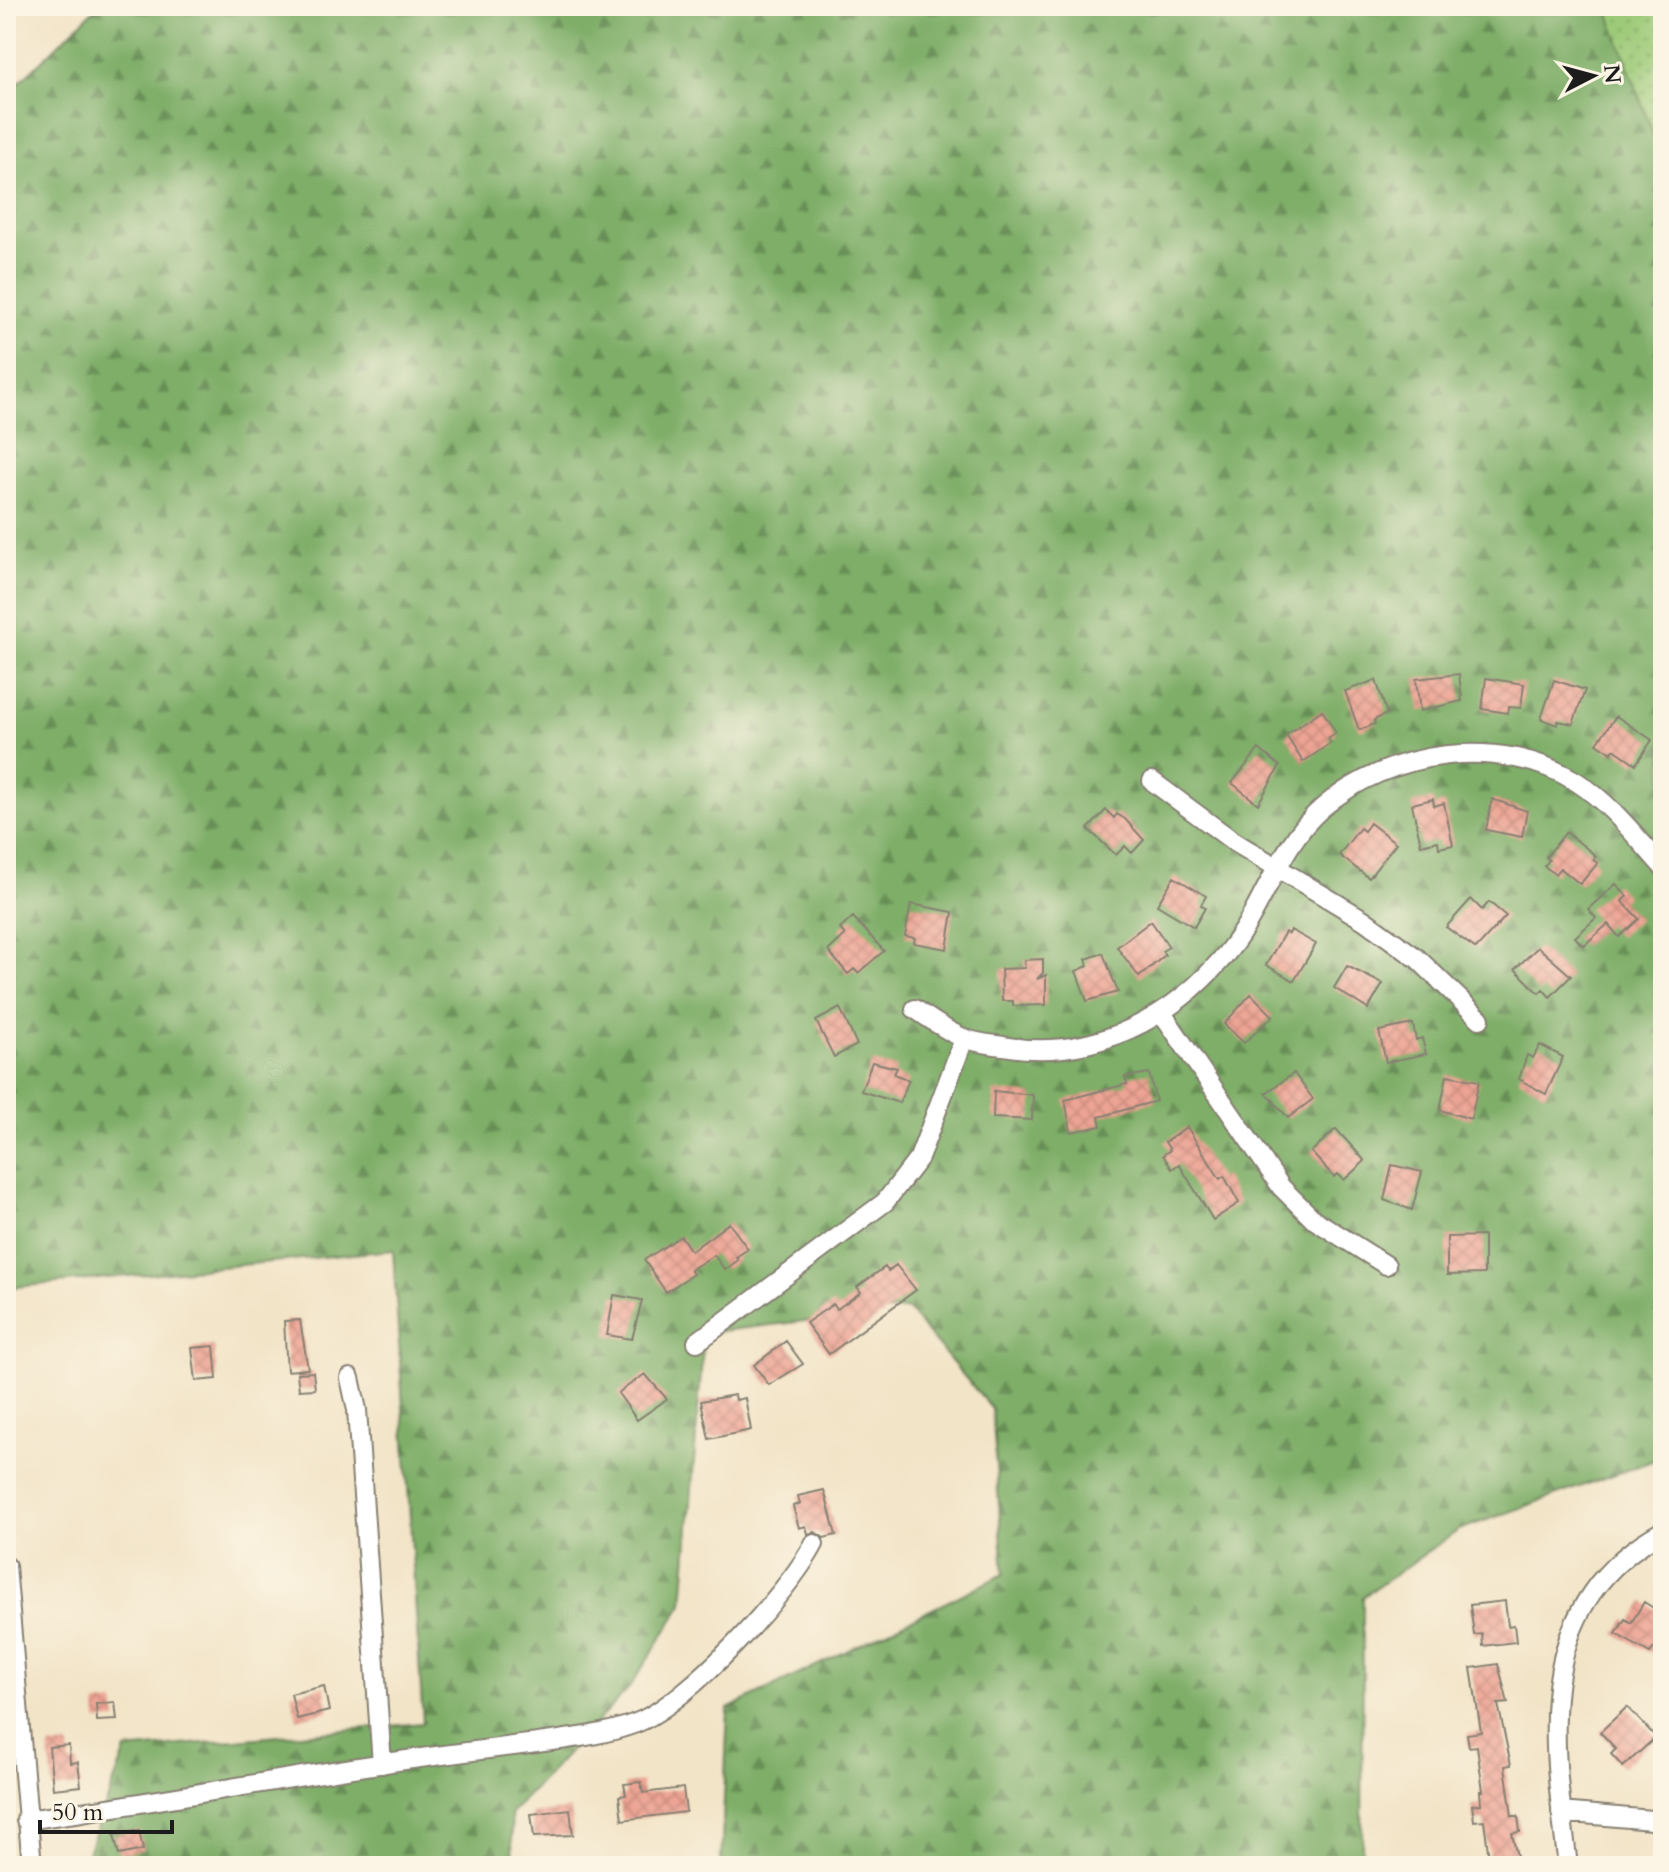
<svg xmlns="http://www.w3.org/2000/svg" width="1669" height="1872" font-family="Cardo,serif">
<defs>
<pattern id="forest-firs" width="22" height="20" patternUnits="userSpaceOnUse" patternTransform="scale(2)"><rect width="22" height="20" fill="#7eae68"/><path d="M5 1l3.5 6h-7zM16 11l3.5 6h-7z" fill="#668d55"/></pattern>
<pattern id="park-dots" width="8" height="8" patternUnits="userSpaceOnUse" patternTransform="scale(2)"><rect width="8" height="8" fill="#9dca78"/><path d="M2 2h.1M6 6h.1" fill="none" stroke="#87ad67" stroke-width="1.8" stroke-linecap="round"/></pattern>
<pattern id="building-cross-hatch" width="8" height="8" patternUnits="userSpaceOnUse" patternTransform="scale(2)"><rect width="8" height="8" fill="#eda494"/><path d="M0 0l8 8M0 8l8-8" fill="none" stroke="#cb8d7f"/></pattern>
</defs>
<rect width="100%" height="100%" fill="#fcf5e5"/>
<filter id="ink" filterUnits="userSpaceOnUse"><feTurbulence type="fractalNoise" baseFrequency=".0125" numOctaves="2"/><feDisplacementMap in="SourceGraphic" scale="16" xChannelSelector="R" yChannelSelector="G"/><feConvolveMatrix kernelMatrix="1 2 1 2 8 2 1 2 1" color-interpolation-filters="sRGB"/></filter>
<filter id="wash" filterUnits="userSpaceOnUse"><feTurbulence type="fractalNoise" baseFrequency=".006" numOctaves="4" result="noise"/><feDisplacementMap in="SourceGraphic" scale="32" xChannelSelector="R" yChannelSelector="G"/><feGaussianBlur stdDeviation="1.8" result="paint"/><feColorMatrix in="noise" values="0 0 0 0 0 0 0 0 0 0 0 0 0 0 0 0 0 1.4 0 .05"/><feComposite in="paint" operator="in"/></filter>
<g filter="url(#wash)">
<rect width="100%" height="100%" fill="#f2e4c7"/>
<path fill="url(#forest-firs)" stroke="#4d6542" stroke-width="2" d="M98 6H1663V1457L1459 1530 1363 1597 1362 1866H721L728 1709 1004 1574 992 1409 907 1309 704 1333 683 1604 630 1687 511 1813 513 1866H86V1858L126 1750 423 1723 393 1250 6 1288V95Z"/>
<path fill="url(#park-dots)" stroke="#5c734a" stroke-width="2" d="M1606 6H1663V161L1656 142Z"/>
<g id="blocks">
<path fill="url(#building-cross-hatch)" d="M1459 674 1462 701 1420 711 1416 679Z
M1486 678 1524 684 1521 708 1509 707 1508 713 1482 709Z
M1376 680 1387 714 1374 720 1375 724 1359 730 1345 691Z
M1554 680 1585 690 1573 724 1558 721 1557 725 1541 719Z
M1322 710 1336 733 1328 739 1331 743 1303 762 1286 735Z
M1616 716 1652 740 1636 764 1614 749 1612 753 1597 743Z
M1259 749 1280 766 1258 804 1232 783Z
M1433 799 1434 806 1444 803 1453 845 1439 848 1438 841 1421 845 1412 804Z
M1492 799 1527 811 1522 837 1486 830Z
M1106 810 1114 818 1117 814 1125 819 1144 840 1132 853 1125 846 1116 855 1088 829Z
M1370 823 1396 843 1369 878 1339 855 1360 828 1364 831Z
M1566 832 1596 856 1593 860 1598 863 1580 884 1560 868 1555 874 1544 866 1549 860 1546 857Z
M1174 877 1206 896 1201 905 1205 908 1194 927 1157 905Z
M1616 884 1627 896 1622 901 1639 919 1619 937 1608 924 1583 946 1575 937 1596 918 1588 909Z
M1471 899 1482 910 1489 902 1506 916 1476 949 1446 927Z
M911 904 953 912 947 949 914 943 915 938 905 936Z
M853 917 884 951 858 973 854 969 848 974 828 951 845 935 840 929Z
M1151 921 1169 947 1162 951 1165 955 1139 977 1117 947Z
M1291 930 1316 944 1294 981 1266 965 1285 932 1289 934Z
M1538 947 1571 976 1550 997 1543 989 1539 993 1515 969Z
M1103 953 1118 992 1087 1001 1076 971 1088 966 1086 959Z
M1043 959V973L1037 979 1046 975V1005L1013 1006V1001H1002L1001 969 1025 968 1024 960Z
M1347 966 1383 984 1368 1009 1334 988Z
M1251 994 1273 1016 1244 1043 1224 1024Z
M840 1008 857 1045 834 1057 816 1021Z
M1413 1024 1416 1040 1422 1038 1426 1054 1386 1062 1379 1031Z
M1540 1045 1563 1057 1546 1094 1519 1079 1527 1055 1533 1058Z
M872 1062 897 1068 894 1074 909 1080 899 1103 861 1091Z
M1149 1073 1156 1101 1099 1117 1101 1126 1071 1132 1065 1100 1127 1084 1125 1077Z
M1294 1073 1313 1099 1288 1118 1266 1093Z
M1447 1075 1479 1081 1471 1119 1440 1110Z
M994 1091 1033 1095 1032 1120 993 1118Z
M1187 1127 1220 1179 1224 1176 1239 1203 1213 1220 1179 1164 1172 1169 1163 1155 1170 1150 1165 1142Z
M1336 1129 1365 1161 1344 1180 1338 1174 1334 1177 1311 1152Z
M1392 1165 1422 1172 1412 1210 1384 1200Z
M729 1223 748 1249 736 1257 738 1260 725 1270 714 1255 690 1270 693 1274 666 1292 644 1260 681 1236 691 1251Z
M1484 1236V1274L1447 1275V1237Z
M896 1265 916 1290 829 1354 806 1323 833 1304 837 1309 861 1292 857 1287 885 1267 888 1271Z
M614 1295 642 1300 632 1339 607 1335Z
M300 1320 308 1369 287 1371 284 1321Z
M786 1341 803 1364 769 1385 754 1365Z
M214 1346 217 1379 196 1381 192 1348Z
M313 1372 315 1389 299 1390 297 1373Z
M645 1374 667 1399 637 1420 618 1393Z
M735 1395 736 1400 745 1398 751 1430 709 1439 701 1401Z
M824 1490 836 1535 824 1538 815 1532 808 1534 806 1526 799 1528 793 1506 800 1504 798 1496Z
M1505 1601 1508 1626 1514 1625 1516 1642 1483 1646 1482 1634 1474 1635 1470 1605Z
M1644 1602 1663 1614V1637L1650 1653 1616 1634 1625 1619 1631 1623Z
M1498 1664 1508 1703 1498 1704 1511 1765 1505 1766 1512 1816H1518L1520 1832 1512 1833 1519 1866H1490L1484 1820 1474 1821 1472 1805 1481 1804 1480 1791H1483L1477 1746 1469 1747 1467 1734 1481 1732 1471 1668Z
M324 1686 329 1711 297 1719 291 1694Z
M115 1702 117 1720 97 1721 96 1704Z
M1627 1707 1656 1737 1623 1767 1611 1754 1616 1749 1600 1732Z
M69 1745 70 1763 78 1762 81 1786 53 1789 49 1747Z
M641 1782 643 1793 683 1788 686 1812 622 1820 619 1796 626 1795 624 1784Z
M570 1809 573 1835 534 1837 531 1814Z
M139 1830 143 1850 119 1855 114 1835Z"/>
</g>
</g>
<g filter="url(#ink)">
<use href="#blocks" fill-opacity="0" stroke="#878072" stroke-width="2"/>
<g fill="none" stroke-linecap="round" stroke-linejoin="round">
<defs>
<path id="street" d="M1152 781 1233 841 1364 920 1418 959 1480 1019
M915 1009C930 1019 945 1030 961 1037 974 1043 989 1044 1003 1046 1092 1062 1175 1018 1230 949 1264 906 1279 845 1322 808 1389 750 1500 734 1577 782 1611 804 1636 837 1663 867
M1162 1013 1281 1187 1313 1219 1386 1265
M697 1342 885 1202 919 1158 964 1039
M350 1378 357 1410 382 1764
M6 1566 32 1866
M1561 1812 1663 1821
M26 1820C147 1804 265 1781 385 1763 433 1756 481 1750 529 1744 565 1739 602 1736 636 1723 687 1704 789 1592 814 1544
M1568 1866C1552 1737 1529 1605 1663 1531"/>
</defs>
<use href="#street" stroke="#878072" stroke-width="22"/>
<use href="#street" stroke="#fff" stroke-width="18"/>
</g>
</g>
<rect width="1669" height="1872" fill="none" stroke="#fcf5e5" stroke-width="32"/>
<g transform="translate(1593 76) rotate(84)" stroke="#fcf5e5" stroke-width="6" paint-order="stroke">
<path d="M0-6L14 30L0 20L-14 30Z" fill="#1c1c1c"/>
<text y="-12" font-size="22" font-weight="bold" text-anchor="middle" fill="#1c1c1c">N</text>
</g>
<path d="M40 1820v12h132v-12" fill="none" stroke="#1c1c1c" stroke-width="4"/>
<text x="52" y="1820" font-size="24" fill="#1c1c1c" stroke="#fcf5e5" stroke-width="6" paint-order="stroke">50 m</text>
</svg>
